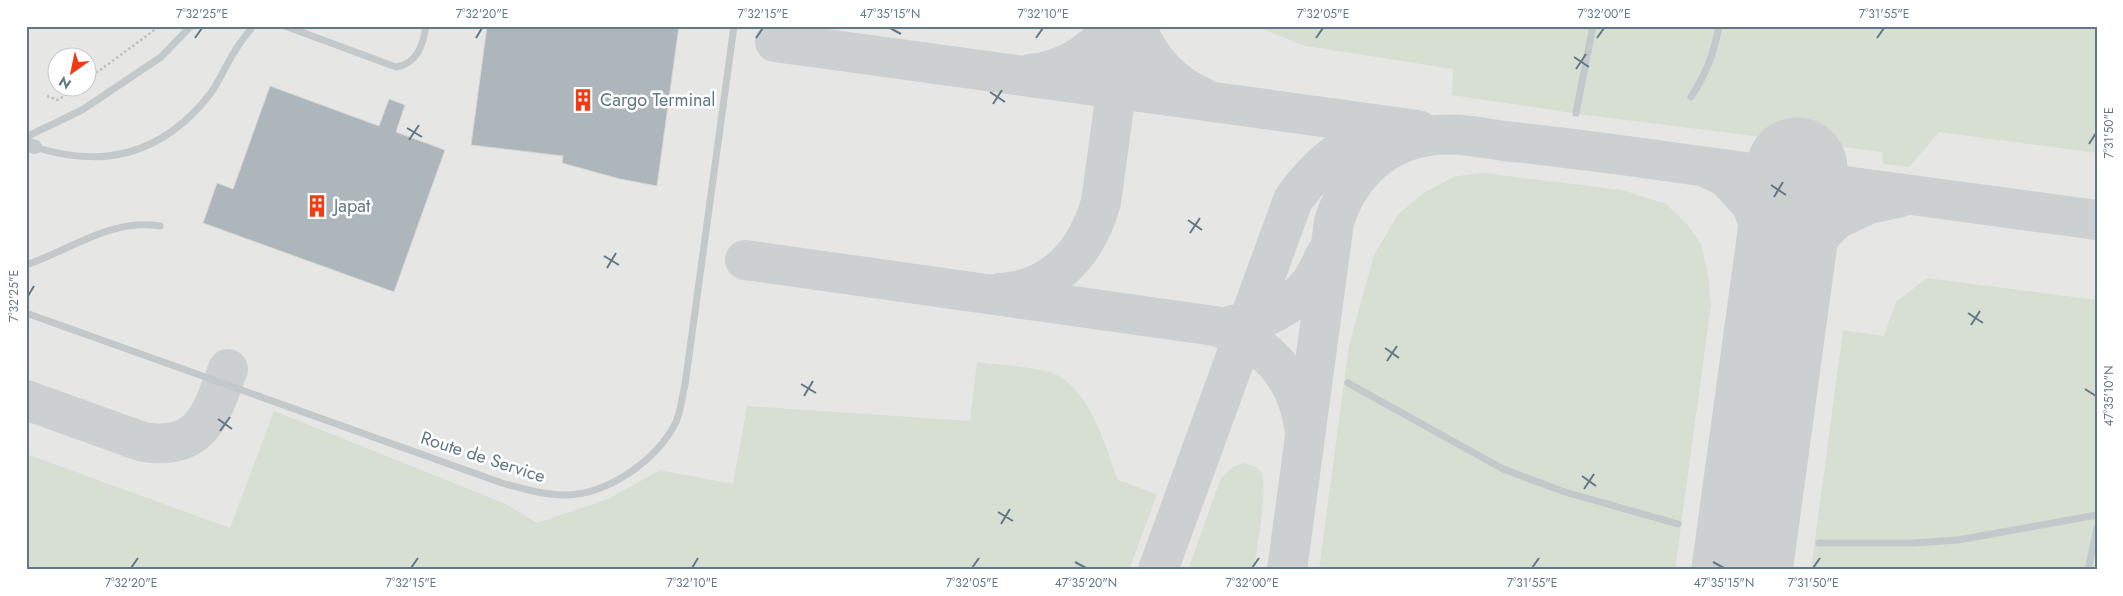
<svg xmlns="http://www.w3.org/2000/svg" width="2123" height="596" font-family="Jost,sans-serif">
<rect width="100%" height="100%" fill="#f6f6f2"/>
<path fill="#e6e7e5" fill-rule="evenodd" d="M26 26H2097V570H26ZM58 58H88V88H58Z"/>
<path fill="#d7ded2" d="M1255 26H2097V153L1939 132 1909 167 1883 164 1882 152 1585 115 1452 95 1453 69 1305 46Z
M1484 173 1622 190 1666 204 1687 224 1701 244 1708 274 1711 305 1675 570H1319L1349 345 1374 255 1399 213 1427 191 1456 176Z
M1927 278 2097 300V570H1811L1843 330 1884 336 1896 302Z
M977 362C1000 365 1024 366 1046 371 1088 381 1105 445 1118 480L1157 494 1129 570 26 569V454L230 528 274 411 506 504 537 523 608 499 660 470 733 484 747 406 970 421Z
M1244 463C1250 465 1257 466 1261 472 1269 484 1256 552 1254 570H1188L1220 480C1227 471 1233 466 1244 463Z"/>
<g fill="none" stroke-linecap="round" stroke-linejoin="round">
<path stroke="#ccd0d1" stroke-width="40" d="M1136 26C1149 59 1171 84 1204 98
M775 42 1418 130
M1030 74C1064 71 1093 53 1113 26
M1707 168 1726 177 1751 204 1766 241 1778 301 1777 314
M745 260 1215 326C1265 341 1296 374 1304 426
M1000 293C1055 290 1087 251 1101 202L1125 26
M1232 325C1263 321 1292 307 1311 282 1317 274 1321 263 1326 254
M1775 333 1782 302 1805 252 1835 220 1869 204 1898 198
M26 400 143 442C202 451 211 415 228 369
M1158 570 1293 200C1319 163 1352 135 1397 131
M1287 570 1334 222C1347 179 1378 146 1423 137 1449 131 1477 137 1504 141 1543 145 1582 150 1621 155 1780 177 1938 199 2097 220"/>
<path stroke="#ccd0d1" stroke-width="101" d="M1742 570 1797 168"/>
</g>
<path fill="#adb7bb" stroke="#d7d7d4" d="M487 26H679L657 186 620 179 562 163 563 156 471 145Z
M270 86 379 126 389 99 405 105 396 132 445 150 394 292 203 223 217 183 233 189Z"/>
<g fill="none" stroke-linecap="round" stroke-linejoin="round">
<path stroke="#bec1c3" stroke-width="2.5" stroke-dasharray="2.5 2.5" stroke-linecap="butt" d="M88 79 160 26
M47 96 58 100 76 88"/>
<path stroke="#c3c8cb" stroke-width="7" d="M285 26 396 67C417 64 423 45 426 26
M1691 97C1707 72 1713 56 1719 26
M1576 113 1593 26
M26 137 82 110 161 57 191 26
M35 147C106 170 164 153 210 94 220 81 226 64 235 51 240 42 247 34 253 26
M26 265C70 250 112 218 160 226
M26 313 502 483C523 489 544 495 566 495 609 494 657 460 676 422 681 411 682 396 685 385L734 26
M1348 383 1503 469 1565 492 1678 524
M1819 543H1913L1958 540 2097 515
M2088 570 2097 528"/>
<path stroke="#c3c8cb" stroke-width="14" d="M26 144 35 147"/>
</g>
<path fill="none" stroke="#627886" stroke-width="2" d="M890 28 901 34M195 38 202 28M476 38 482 28M756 38 763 28M1036 38 1043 28M1316 38 1323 28M1597 38 1604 28M1877 38 1884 28M1574 57 1589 67M1576 69 1586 54M990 92 1005 102M993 104 1002 90M407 128 422 137M409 140 419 125M2089 144 2096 133M1771 185 1786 195M1774 197 1783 182M1188 220 1202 230M1190 233 1200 218M604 256 619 265M607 268 616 253M28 296 34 286M1968 313 1983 323M1971 325 1980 311M1385 348 1399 358M1387 361 1397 346M801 384 816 393M2085 389 2096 396M804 396 813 381M218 419 232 429M220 431 230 417M1582 476 1596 486M1584 489 1594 474M998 512 1013 521M1001 524 1010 509M1075 562 1086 568M1713 562 1724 568M131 568 138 558M411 568 418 558M692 568 698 558M972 568 979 558M1252 568 1259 558M1532 568 1539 558M1813 568 1820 558"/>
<defs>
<symbol id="building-bare" viewBox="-9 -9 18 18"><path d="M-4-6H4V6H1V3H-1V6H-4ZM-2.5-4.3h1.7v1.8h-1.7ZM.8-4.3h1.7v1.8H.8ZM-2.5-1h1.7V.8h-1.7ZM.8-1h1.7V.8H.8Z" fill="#f53a13" stroke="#fff" stroke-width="2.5" paint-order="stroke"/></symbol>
</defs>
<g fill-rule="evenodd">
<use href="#building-bare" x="567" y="84" width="32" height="32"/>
<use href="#building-bare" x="301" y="190" width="32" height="32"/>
</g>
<g text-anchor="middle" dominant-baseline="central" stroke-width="5" stroke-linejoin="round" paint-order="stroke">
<g font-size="18" fill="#627886" stroke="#fff" text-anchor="start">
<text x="600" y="100">Cargo Terminal</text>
<text x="334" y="206">Japat</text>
</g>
<g font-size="18" fill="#627886" stroke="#fff">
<text transform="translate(483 457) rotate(18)">Route de Service</text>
</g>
</g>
<rect width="2123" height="596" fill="none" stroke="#ffffff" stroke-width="55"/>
<g transform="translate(72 72) rotate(213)"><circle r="24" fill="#ffffff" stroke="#c0c9cf"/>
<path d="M0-4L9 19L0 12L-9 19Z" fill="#f53a13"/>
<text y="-8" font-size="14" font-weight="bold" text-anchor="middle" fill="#627886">N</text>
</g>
<rect x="28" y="28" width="2068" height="540" fill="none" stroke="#627886" stroke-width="2"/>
<g font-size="12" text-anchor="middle" fill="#627886">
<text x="202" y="18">7°32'25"E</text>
<text x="482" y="18">7°32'20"E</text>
<text x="763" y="18">7°32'15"E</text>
<text x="890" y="18">47°35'15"N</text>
<text x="1043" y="18">7°32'10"E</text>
<text x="1323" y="18">7°32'05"E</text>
<text x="1604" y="18">7°32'00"E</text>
<text x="1884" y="18">7°31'55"E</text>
<text transform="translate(2109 133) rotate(-90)" y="4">7°31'50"E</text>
<text transform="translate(14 296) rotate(-90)" y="4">7°32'25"E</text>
<text transform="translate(2109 396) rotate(-90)" y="4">47°35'10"N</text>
<text x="131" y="587">7°32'20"E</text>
<text x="411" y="587">7°32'15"E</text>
<text x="692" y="587">7°32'10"E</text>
<text x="972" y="587">7°32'05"E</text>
<text x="1086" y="587">47°35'20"N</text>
<text x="1252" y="587">7°32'00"E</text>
<text x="1532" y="587">7°31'55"E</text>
<text x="1724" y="587">47°35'15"N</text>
<text x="1813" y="587">7°31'50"E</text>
</g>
</svg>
